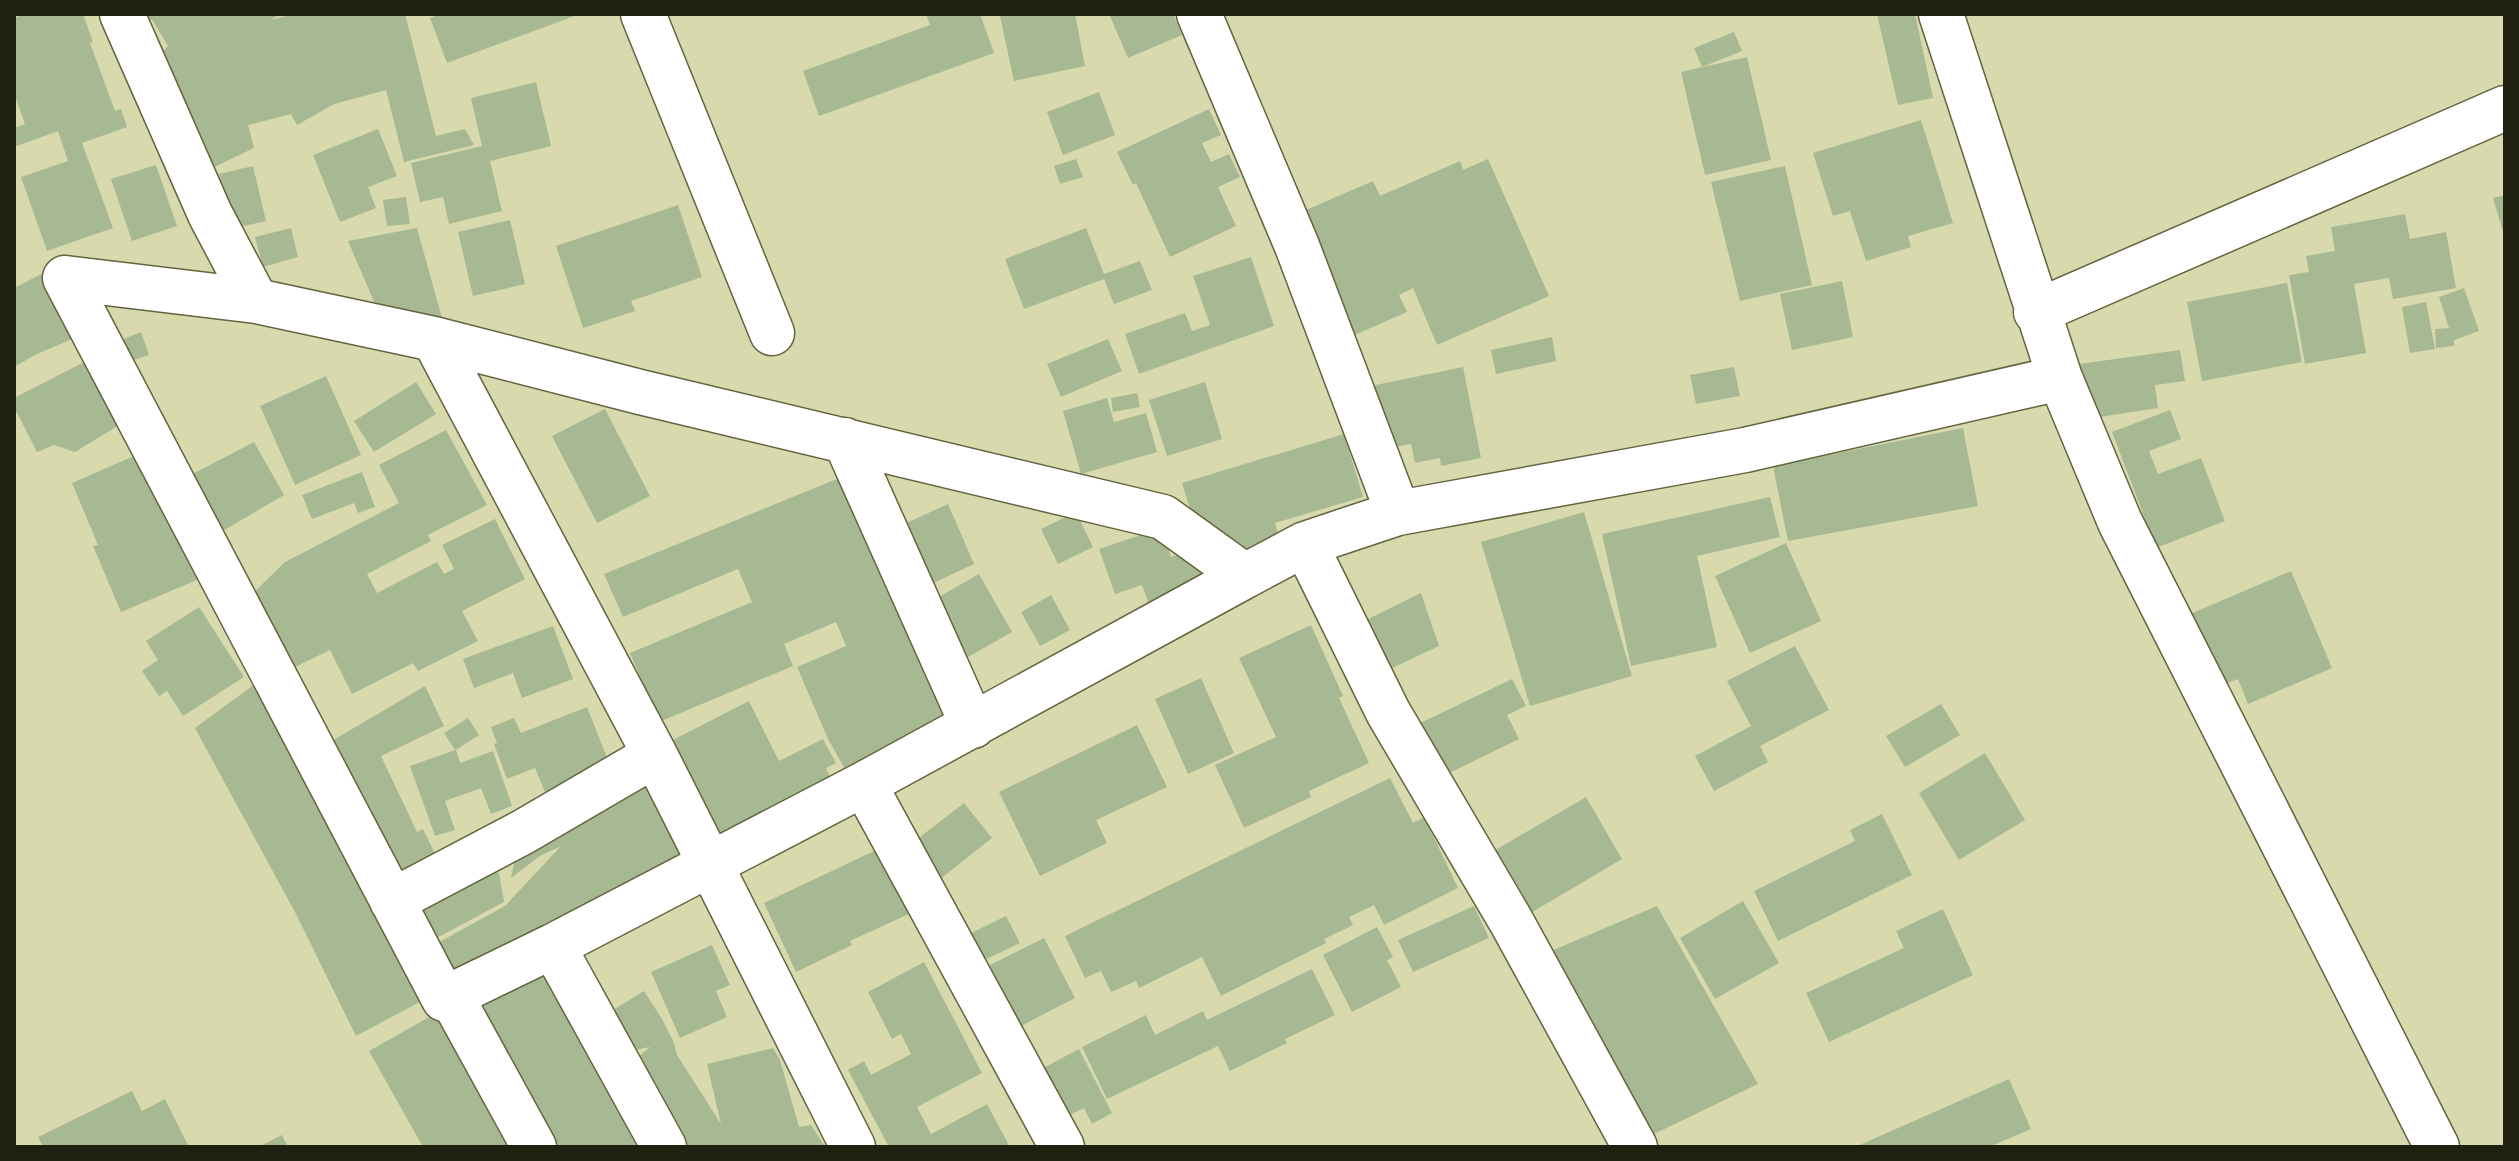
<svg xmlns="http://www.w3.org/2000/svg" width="2519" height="1161" font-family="Barlow,sans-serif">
<rect width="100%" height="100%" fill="#d9d9ae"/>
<path fill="#a7b993" d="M24 14H83L93 42 90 43 115 111 121 109 127 127 82 143 113 228 47 251 21 177 68 161 58 131 14 147V128L25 124 14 93V18Z
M142 14H281L270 20 295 14H405L436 136 465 129 474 145 404 162 386 90 334 104 297 125 291 114 248 125 254 148 206 171 157 57 168 46 153 21Z
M441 14H580L447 63 430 18Z
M926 14H980L994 53 819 116 803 71 930 25Z
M1008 14H1075L1085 66 1014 81 1000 16Z
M1109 14H1173L1182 35 1128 58Z
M1877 14H1915L1933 98 1898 105Z
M1734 32 1742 51 1702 67 1694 48Z
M1747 57 1771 160 1705 175 1681 72Z
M536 82 551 146 490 161 502 211 449 224 443 197 420 202 411 163 482 146 471 98Z
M1099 92 1115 135 1063 155 1047 112Z
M1209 109 1221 135 1202 143 1211 162 1229 154 1240 177 1218 187 1236 226 1170 257 1136 183 1133 185 1117 152Z
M1921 120 1953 223 1908 236 1911 247 1866 261 1850 211 1833 216 1813 153Z
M378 129 397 176 368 187 376 208 340 222 313 155Z
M1076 159 1083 177 1060 184 1054 166Z
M1488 159 1549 296 1437 345 1413 288 1399 295 1407 312 1350 337 1297 214 1373 181 1380 196 1460 161 1463 170Z
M156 165 177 226 132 241 111 179Z
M253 166 266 221 232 229 219 174Z
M1785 166 1812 285 1740 301 1711 182Z
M2505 195V235H2504L2493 198Z
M406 197 410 224 387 226 383 200Z
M678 205 702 277 631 301 635 311 583 328 556 246Z
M2405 214 2410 239 2446 232 2456 288 2393 299 2389 278 2354 284 2366 353 2305 364 2289 275 2309 272 2306 256 2335 251 2331 227Z
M510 220 525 284 473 296 458 232Z
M291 228 298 257 263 267 255 237Z
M417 228 442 318 375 304 348 241Z
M1086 228 1104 274 1140 261 1152 290 1114 304 1104 279 1024 309 1005 259Z
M1251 257 1274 326 1139 374 1125 334 1185 313 1192 331 1210 325 1193 276Z
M47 271 81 335 35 355 14 367V288Z
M1842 281 1853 337 1792 350 1780 294Z
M2287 283 2302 362 2202 381 2187 302Z
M2464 288 2479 331 2454 340V346L2436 348 2435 329 2449 328 2439 297Z
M2426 302 2435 349 2410 353 2402 307Z
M141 332 149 355 119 365 111 344Z
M1552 337 1556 361 1496 374 1491 350Z
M1108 339 1122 371 1061 397 1047 364Z
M2180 350 2185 381 2155 385 2158 408 2080 420 2072 365Z
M94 357 124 422 75 452 54 445 37 452 14 407V398Z
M1463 367 1481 458 1441 466 1440 458 1415 463 1411 444 1383 449 1371 386Z
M1734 367 1740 396 1696 404 1690 375Z
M326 376 361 455 295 485 260 406Z
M416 382 436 414 374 452 354 421Z
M1205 382 1222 439 1167 456 1149 400Z
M1137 393 1140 407 1113 412 1111 398Z
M1107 398 1114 422 1146 413 1157 452 1081 474 1063 411Z
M605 409 650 496 597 523 552 436Z
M2170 410 2181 439 2149 451 2158 474 2201 458 2225 521 2156 548 2112 432Z
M1963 428 1978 506 1788 541 1773 466Z
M446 430 487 505 428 535 431 541 367 574 377 593 437 562 444 574 454 569 442 545 495 519 525 579 462 611 478 641 418 671 413 663 352 694 330 650 289 670 287 649 275 648 246 600 285 562 399 503 379 465Z
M1344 434 1363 497 1275 523 1282 548 1232 564 1201 544 1182 483Z
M254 442 284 495 214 536 181 480Z
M141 453 197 580 121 612 93 546 98 545 72 483Z
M362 472 375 507 358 513 354 503 312 519 302 495Z
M849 474 946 716 846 771 828 739 797 667 846 646 836 622 784 644 793 666 659 722 630 653 752 602 738 569 623 617 604 574Z
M1770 497 1780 537 1697 556 1717 647 1631 666 1602 534Z
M948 504 974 564 931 584 904 524Z
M1076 512 1093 547 1058 564 1041 529Z
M1584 512 1632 676 1530 706 1481 542Z
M1161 528 1171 557 1199 548 1212 586 1150 607 1142 585 1115 594 1099 549Z
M1786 543 1821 621 1750 653 1715 576Z
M2291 571 2332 668 2248 704 2238 679 2213 689 2183 617Z
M979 574 1012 632 961 661 928 603Z
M1421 593 1439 646 1388 670 1360 623Z
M1051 595 1070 630 1040 646 1021 612Z
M199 607 244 677 183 716 167 691 159 696 142 671 158 660 146 641Z
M1311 625 1343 696 1339 698 1369 763 1309 791 1311 797 1244 828 1215 765 1276 737 1239 658Z
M553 626 573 679 522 698 513 673 474 688 463 659Z
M1795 646 1829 710 1760 746 1768 762 1714 791 1695 756 1751 726 1727 681Z
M1201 678 1234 753 1188 774 1155 699Z
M1512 679 1526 706 1507 715 1519 739 1435 780 1410 728Z
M259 681 429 997 356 1036 296 914 195 728Z
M425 686 444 726 381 756 417 832 423 829 439 862 395 882 325 745Z
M749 701 779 761 823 739 836 763 826 768 834 785 713 843 663 745Z
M1941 704 1960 735 1905 767 1886 736Z
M587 707 613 773 548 799 535 768 507 779 494 744 497 743 491 727 514 718 521 733Z
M468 718 479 735 456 750 460 763 493 751 512 806 491 814 481 788 445 801 455 830 435 836 410 766 455 750 444 733Z
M1137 725 1167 787 1096 820 1107 843 1040 876 999 792Z
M1985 753 2025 820 1959 860 1919 793Z
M647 776 693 862 452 984 432 946 505 906 561 846 540 856 511 878 517 850Z
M1390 778 1413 823 1424 817 1458 888 1384 925 1374 905 1349 917 1353 925 1324 939 1326 943 1221 996 1202 957 1139 988 1136 981 1111 992 1101 971 1085 978 1065 936Z
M1586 797 1622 859 1529 914 1492 852Z
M964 803 992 838 939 880 911 844Z
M1882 814 1912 875 1778 941 1754 891 1855 841 1850 830Z
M891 843 922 908 850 941 852 945 796 972 764 903Z
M481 871 499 873 504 902 431 941 414 902Z
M1743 901 1779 963 1715 999 1680 938Z
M1474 906 1489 938 1413 972 1398 940Z
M1657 906 1758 1084 1652 1135 1551 951Z
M1943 909 1973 975 1829 1042 1806 993 1904 948 1896 931Z
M1006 916 1020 943 974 965 961 938Z
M1377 927 1393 957 1387 960 1401 987 1352 1012 1323 955Z
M1044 938 1075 998 1009 1032 978 971Z
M712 945 730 985 716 991 727 1017 680 1038 651 972Z
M546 961 652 1147H543L463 1003Z
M924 962 982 1073 917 1107 931 1134 987 1104 1010 1147H889L848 1070 864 1061 871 1075 911 1054 901 1034 892 1039 868 992Z
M1312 969 1335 1015 1285 1039 1287 1043 1230 1071 1218 1046 1107 1099 1082 1047 1146 1015 1155 1035 1203 1011 1207 1020Z
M644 991 662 1019 674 1043 677 1055 721 1124 707 1064 773 1048 780 1060 799 1127 811 1125 825 1147H682L628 1065 650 1047 625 1052 605 1015Z
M447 1007 525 1147H423L369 1051Z
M1079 1049 1112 1113 1092 1124 1084 1108 1056 1122 1032 1074Z
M2009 1079 2031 1129 1989 1147H1855Z
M132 1091 142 1111 165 1099 189 1147H43L38 1137Z
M282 1135 288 1147H258Z"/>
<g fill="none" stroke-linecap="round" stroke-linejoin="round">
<defs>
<path id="minor" d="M122 14 210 214 256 301 434 339 640 392 1163 517 1245 576 1305 544 1398 513 1745 450 2060 378
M643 14 772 333
M1199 14 1297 246 1398 513
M1941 14 2060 378 2120 522 2437 1147
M65 278 444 999 553 946 864 784 1245 576
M65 278 256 301
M2036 312 2505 108
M434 339 655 755 853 1147
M845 440 973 726
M1305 544 1388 712 1511 921 1635 1147
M864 784 1062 1147
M392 901 523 832 655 755
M553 946 664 1147
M451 996 534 1147"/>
</defs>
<use href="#minor" stroke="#64643e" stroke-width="47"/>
<use href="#minor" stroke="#fff" stroke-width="44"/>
</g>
<rect width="2519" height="1161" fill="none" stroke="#202010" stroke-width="32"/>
</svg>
